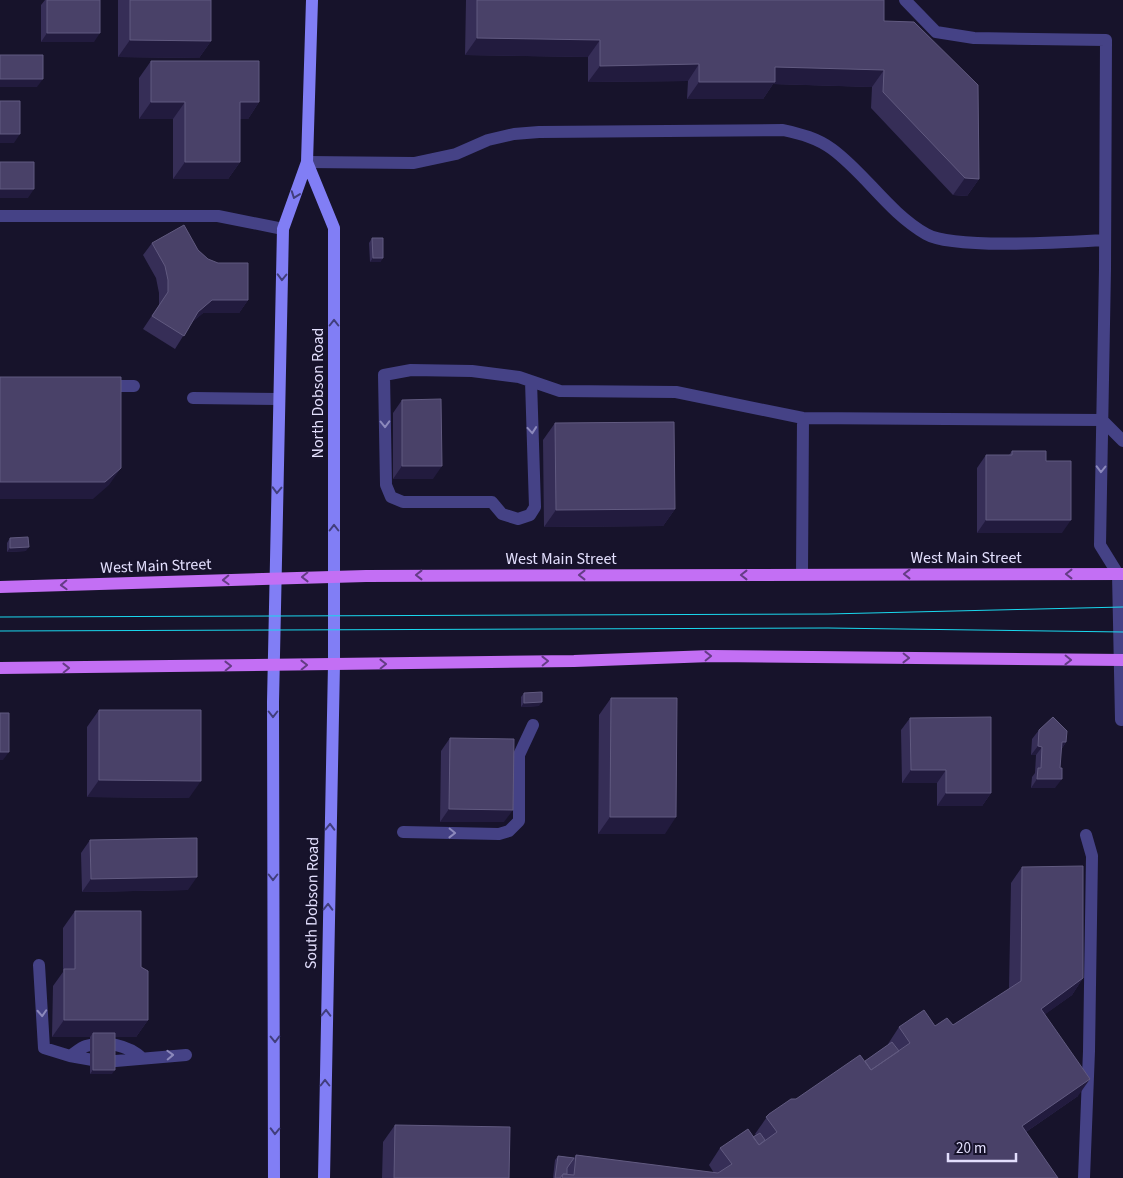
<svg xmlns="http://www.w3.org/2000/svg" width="1123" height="1178" font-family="'Source Sans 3',sans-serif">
<rect width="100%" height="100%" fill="#17132b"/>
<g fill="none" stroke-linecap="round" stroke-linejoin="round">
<path stroke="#454286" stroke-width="12" d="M905 0 936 32 974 38 1106 40 1105 269 1100 545 1118 574 1121 720
M307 162 414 163 456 154 488 140 514 134 539 132 783 130C801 134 817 138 832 149 866 174 888 212 926 234 953 250 1068 242 1104 240
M0 216H218L283 229
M531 381 535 507 530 515 518 519 502 514 492 502H403L391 497 386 485 384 375 411 370 472 371 519 377 560 391 676 392 803 418 1102 420 1123 441
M104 386H134
M193 398 279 399
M802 574 803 418
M403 832 499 834 509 831 519 821V755L533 725
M39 965 44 1048 70 1056 104 1062 186 1055
M70 1056C75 1053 80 1048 86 1046 104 1040 128 1045 142 1058
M1084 1178 1089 1051 1092 856 1086 835"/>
<path stroke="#817ef5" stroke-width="12" d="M307 162 334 228V664L324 1178
M274 1178 273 702 283 229 307 162 312 0"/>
<path stroke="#c36ff4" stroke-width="12" d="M0 587 366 576 1123 574
M0 668 574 661 711 656 1123 660"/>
<path stroke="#1ad8ee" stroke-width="1" d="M0 617 828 614 1123 607
M0 631 828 628 1123 632"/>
</g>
<path fill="#362e57" d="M45 0H100L94 42H41V5Z
M118 0H211V41L199 58 118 57Z
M466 0H884V21L979 179 967 196 953 195 871 108 872 87 773 84 763 99H687L688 81 588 82V57L465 55Z
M151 61 259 102 248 119H240V162L228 179H173V119H139V78Z
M372 238 383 258 380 262H370L369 243Z
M152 243 198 250 248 300 239 313H203L192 322 175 349 143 329 159 305V293L156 278 143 255Z
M402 400 433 479H393V413Z
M555 423 675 509 663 526 544 527 543 440Z
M1012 451 1046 461 1062 533H977V468L986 455H1009Z
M10 538 26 551 7 552V543Z
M524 693 539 706 521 707V697Z
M611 698 665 834H598L599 715Z
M99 710 189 798 87 797V727Z
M910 718 991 793 982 806H937V783H902L901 730Z
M1039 730 1066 742 1061 750 1055 788H1031L1032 777 1035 773 1036 755H1031L1032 739Z
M450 738 504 822H440L441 751Z
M90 840 188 890 82 892 81 853Z
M1022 867 1083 978 1072 995 1045 1014 1078 1096 1026 1132 1058 1178H553L555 1160 558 1156 574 1158 576 1155 714 1173 709 1165 720 1148 753 1137 756 1135 755 1134 769 1114 865 1061 888 1045V1044L899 1027 953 1025 1009 989 1011 883Z
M75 911 141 967 148 1020 136 1037H115L112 1074H90V1037H52L53 986 63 972V928Z
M395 1125 509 1178H382L383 1142Z"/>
<path fill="#221b3e" d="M47 33H100L94 42H41Z
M477 38 600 40 588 57 465 55Z
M130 40 211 41 199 58 118 57Z
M699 64 688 81 588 82 600 66Z
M775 67 884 70 872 87 773 84 763 99H687L699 82Z
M0 79H43L37 87H0Z
M151 102H185L173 119H139Z
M240 102H259L248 119H228Z
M0 134H20L14 143H0Z
M185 162H240L228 179H173Z
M965 178 979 179 967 196 953 195Z
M0 189H34L28 198H0Z
M373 258H383L380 262H370Z
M212 300H248L239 313H203L189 325 198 312Z
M402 466H442L433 479H393Z
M121 468 109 485 93 499H0V482Z
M675 509 663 526 544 527 556 510Z
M986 520H1071L1062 533H977Z
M29 547 26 551 7 552 10 548Z
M542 702 539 706 521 707 524 703Z
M1062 742H1066L1060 751Z
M1038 746 1042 747 1036 755H1031Z
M0 752H9L3 760H0Z
M911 770H946L937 783H902Z
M1037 779H1062L1055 788H1031Z
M99 780 201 781 189 798 87 797Z
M946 793H991L982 806H937Z
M449 809 513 810 504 822H440Z
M610 817H676L665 834H598Z
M197 877 188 890 82 892 91 879Z
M1083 978 1072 995 1029 1026 1041 1009Z
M64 1020H148L136 1037H93V1033L90 1037H52Z
M93 1070H115L112 1074H90Z
M1090 1079 1078 1096 1010 1143 1022 1126Z"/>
<path fill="#494168" stroke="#615a80" d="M47 0H100V33H47Z
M130 0H211V41L130 40Z
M477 0H884V21L914 22 978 85 979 179 965 178 883 92 884 70 775 67V82H699V64L600 66V40L477 38Z
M0 55H43V79H0Z
M151 61H259V102H240V162H185V102H151Z
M0 101H20V134H0Z
M0 162H34V189H0Z
M184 225 198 250 208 259 218 263H248V300H212L198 312 184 336 152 316 168 292V280L165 266 152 243Z
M372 238H383V258H373Z
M0 377H121V468L105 482H0Z
M441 399 442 466H402V400Z
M674 422 675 509 556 510 555 423Z
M1012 451H1046V461H1071V520H986V455H1012Z
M28 537 29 547 10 548V538Z
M542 692V702L524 703V693Z
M611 698H677L676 817H610Z
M99 710H201V781L99 780Z
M0 713H9V752H0Z
M991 717V793H946V770H911L910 718Z
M1053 717 1067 731 1066 742H1062L1060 768H1062V779H1037L1038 768H1041L1042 747 1038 746 1039 730Z
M450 738 514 739 513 810 449 809Z
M197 838V877L91 879 90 840Z
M1083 866V978L1041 1009 1090 1079 1022 1126 1058 1178H562L563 1174 574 1175 576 1155 718 1173 732 1164 720 1148 748 1129 759 1145 777 1132 766 1117 769 1114 791 1099H796L860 1055 871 1070 910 1043 899 1027 924 1010 935 1026 947 1018 953 1025 1021 981 1022 867Z
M75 911H141V967L148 971V1020H64V969H75Z
M93 1033H115V1070H93Z
M892 1042 899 1051 871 1070 865 1061Z
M395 1125 510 1127 509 1178H394Z
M760 1133 765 1140 759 1145 753 1137Z
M558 1156 574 1158 567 1168V1174H563L560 1178H555Z"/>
<defs><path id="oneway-chevron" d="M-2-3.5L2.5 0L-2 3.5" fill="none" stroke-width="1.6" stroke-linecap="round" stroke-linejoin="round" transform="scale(1.25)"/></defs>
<g stroke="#413e7c">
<use href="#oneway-chevron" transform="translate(295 195) rotate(110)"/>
<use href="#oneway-chevron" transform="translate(282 277) rotate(91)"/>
<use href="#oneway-chevron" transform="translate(334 323) rotate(-90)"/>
<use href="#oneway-chevron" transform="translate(277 490) rotate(92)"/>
<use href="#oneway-chevron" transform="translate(334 528) rotate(-90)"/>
<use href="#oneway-chevron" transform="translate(273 714) rotate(90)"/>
<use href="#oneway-chevron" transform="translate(330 827) rotate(-89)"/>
<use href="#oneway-chevron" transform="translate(273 877) rotate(90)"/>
<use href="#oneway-chevron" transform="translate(328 907) rotate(-89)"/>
<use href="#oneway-chevron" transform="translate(326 1013) rotate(-89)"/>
<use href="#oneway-chevron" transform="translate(275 1039) rotate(89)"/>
<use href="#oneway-chevron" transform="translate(325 1083) rotate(-90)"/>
<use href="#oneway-chevron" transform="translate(275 1131) rotate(91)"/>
</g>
<g stroke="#8c89bc">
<use href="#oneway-chevron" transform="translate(385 424) rotate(89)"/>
<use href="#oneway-chevron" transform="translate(532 430) rotate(85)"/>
<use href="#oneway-chevron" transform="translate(1101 469) rotate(91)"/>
<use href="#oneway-chevron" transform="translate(452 833) rotate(1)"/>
<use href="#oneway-chevron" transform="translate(42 1013) rotate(87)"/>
<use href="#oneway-chevron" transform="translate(170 1055) rotate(-2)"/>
</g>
<g stroke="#643c85">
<use href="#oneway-chevron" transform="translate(907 574) rotate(180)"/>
<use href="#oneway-chevron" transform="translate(1069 574) rotate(180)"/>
<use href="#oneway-chevron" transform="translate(419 575) rotate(180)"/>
<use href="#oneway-chevron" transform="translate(582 575) rotate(180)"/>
<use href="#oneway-chevron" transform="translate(744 575) rotate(180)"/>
<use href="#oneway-chevron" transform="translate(305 577) rotate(179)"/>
<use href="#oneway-chevron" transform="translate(226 580) rotate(178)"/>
<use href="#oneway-chevron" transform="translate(64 585) rotate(178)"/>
<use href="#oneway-chevron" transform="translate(708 656) rotate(-1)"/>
<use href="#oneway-chevron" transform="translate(906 658) rotate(1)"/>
<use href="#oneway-chevron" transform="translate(1068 660) rotate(1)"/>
<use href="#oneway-chevron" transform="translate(545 661) rotate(-1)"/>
<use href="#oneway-chevron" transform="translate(383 664) rotate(-1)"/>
<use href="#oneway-chevron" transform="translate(304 665) rotate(-1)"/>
<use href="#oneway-chevron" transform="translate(228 666) rotate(-1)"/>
<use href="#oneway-chevron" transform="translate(66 668) rotate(-1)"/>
</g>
<g text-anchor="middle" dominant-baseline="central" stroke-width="4" stroke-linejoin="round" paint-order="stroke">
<g font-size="16" fill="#e3dffd" stroke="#17132b">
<text transform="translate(318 393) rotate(-90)">North Dobson Road</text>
<text x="966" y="558">West Main Street</text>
<text x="561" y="559">West Main Street</text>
<text transform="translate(156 566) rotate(-2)">West Main Street</text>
<text transform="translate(312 903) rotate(-89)">South Dobson Road</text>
</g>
</g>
<path d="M948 1153v8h68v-8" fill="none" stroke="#e3dffd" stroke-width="2.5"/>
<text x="956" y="1153" font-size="15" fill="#e3dffd" stroke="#17132b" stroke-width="4" paint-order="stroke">20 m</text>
</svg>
